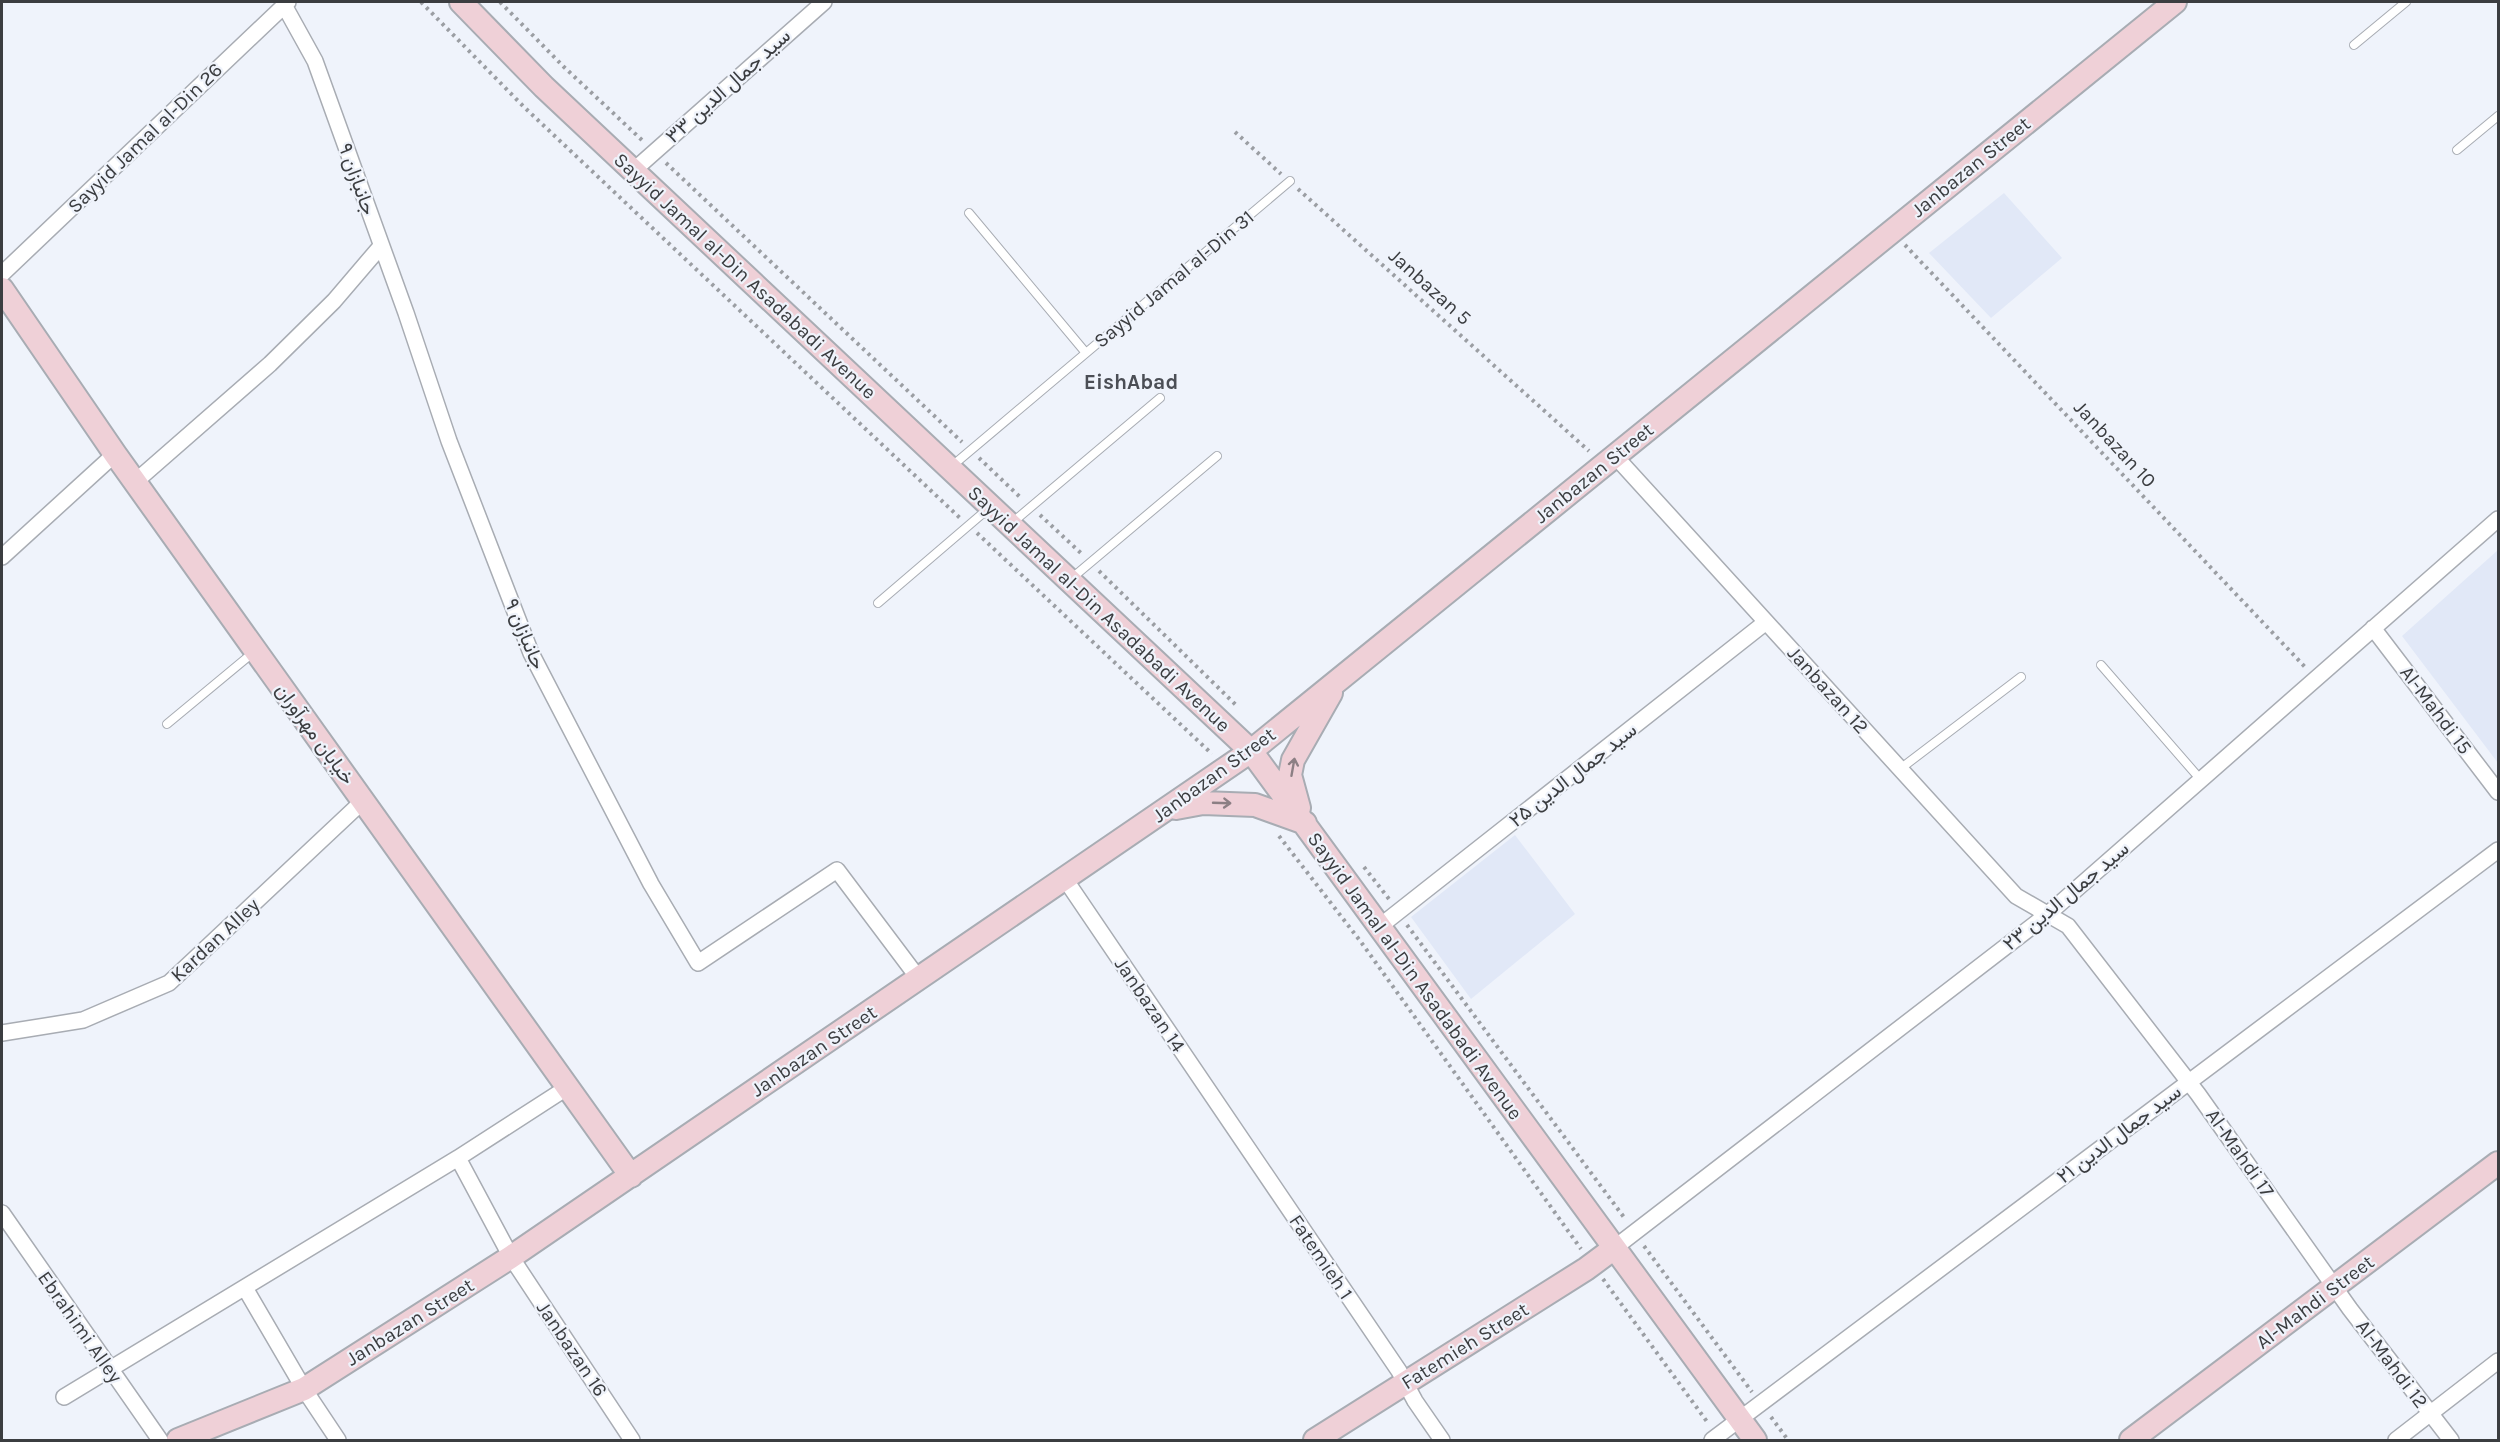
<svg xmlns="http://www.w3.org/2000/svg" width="2500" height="1442" font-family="Karla,Vazirmatn,sans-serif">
<rect width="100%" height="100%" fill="#eff3fb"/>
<path fill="#e1e8f7" d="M2004 193 2062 258 1991 318 1929 253Z
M2498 550V763L2402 636Z
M1515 835 1575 914 1471 999 1411 917Z"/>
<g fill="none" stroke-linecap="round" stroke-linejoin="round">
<defs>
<path id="lane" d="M2354 45 2406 2
M2457 150 2498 116
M969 213 1086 353
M952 466 1290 181
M1013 522 1160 398
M1072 578 1217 456
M878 603 989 508
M2101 665 2201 780
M167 724 255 651
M1900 769 2021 677"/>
<path id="street" d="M284 5 315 61 406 313 449 441 531 653 651 884 698 963 837 870 919 979
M633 171 824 2
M2 274 288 2
M1615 456 2016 896 2068 926 2198 1094 2350 1309 2451 1440
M135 482 270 364 334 301 381 246
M2 557 115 454
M2373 628 2498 792
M1065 879 1399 1371 1415 1401 1442 1440
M1379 927 1766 622
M2 1033 83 1020 169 983 363 801
M458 1158 511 1257 632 1440
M2 1213 160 1440
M1613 1249 2048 914 2498 519
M245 1288 304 1389 338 1440
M64 1397 458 1158 568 1087
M1712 1440 2498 850
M2396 1440 2498 1361"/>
<path id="secondary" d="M461 2 544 87 1251 751 1755 1440
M2 289 115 454 631 1176
M1176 808 1203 803 1255 805 1305 823
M1299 808 1290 775 1293 760 1331 693
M178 1440 304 1389 511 1257 1251 751 2175 2
M1315 1440 1586 1269 1613 1249
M2131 1440 2498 1163"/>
</defs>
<use href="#lane" stroke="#a8acb3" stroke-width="10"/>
<use href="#street" stroke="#a8acb3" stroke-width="18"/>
<use href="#secondary" stroke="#a8acb3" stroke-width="26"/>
<path stroke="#9b9ea3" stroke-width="4" stroke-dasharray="3 4.5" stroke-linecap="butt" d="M421 2 524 107 960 518
M500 2 564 67 644 142
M1235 132 1281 174
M666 163 962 442
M1298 189 1589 451
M1905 245 2306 668
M979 458 1021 498
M1040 515 1083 555
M977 533 1212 754
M1099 571 1237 706
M1279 836 1361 942 1581 1249
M1364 867 1389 899
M1407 925 1626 1220
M1644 1246 1752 1392
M1603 1279 1708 1423
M1771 1417 1788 1440"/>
<use href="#lane" stroke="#fff" stroke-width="8"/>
<use href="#street" stroke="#fff" stroke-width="15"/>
<use href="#secondary" stroke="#efd0d7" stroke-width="22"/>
</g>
<defs><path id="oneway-shaft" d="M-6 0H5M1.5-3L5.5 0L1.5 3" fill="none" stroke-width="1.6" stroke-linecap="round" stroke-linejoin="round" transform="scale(1.5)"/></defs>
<g stroke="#8c7f84">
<use href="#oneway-shaft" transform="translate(1293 767) rotate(-80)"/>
<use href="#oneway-shaft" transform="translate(1222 803) rotate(2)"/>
</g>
<g text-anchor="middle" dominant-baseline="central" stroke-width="4.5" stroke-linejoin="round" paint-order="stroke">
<g font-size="20" fill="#3b3d40" stroke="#eff3fb">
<text transform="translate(728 86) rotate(-42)">سید جمال الدین ۳۳</text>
<text transform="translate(145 138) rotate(-44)">Sayyid Jamal al-Din 26</text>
<text transform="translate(1971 167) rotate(-39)">Janbazan Street</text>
<text transform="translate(357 179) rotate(70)">جانبازان ۹</text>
<text transform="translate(745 276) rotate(43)">Sayyid Jamal al-Din Asadabadi Avenue</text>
<text transform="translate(1174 279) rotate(-40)">Sayyid Jamal al-Din 31</text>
<text transform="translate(1430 287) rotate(42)">Janbazan 5</text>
<text transform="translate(2115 444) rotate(47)">Janbazan 10</text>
<text transform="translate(1594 473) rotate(-39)">Janbazan Street</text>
<text transform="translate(1099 609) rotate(43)">Sayyid Jamal al-Din Asadabadi Avenue</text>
<text transform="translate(525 634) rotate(67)">جانبازان ۹</text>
<text transform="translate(1828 690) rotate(48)">Janbazan 12</text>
<text transform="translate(2436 710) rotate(53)">Al-Mahdi 15</text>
<text transform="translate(315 734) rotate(54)">خیابان مهرآوران</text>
<text transform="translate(1214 775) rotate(-36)">Janbazan Street</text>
<text transform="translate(1573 775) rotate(-38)">سید جمال الدین ۲۵</text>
<text transform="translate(2066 896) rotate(-40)">سید جمال الدین ۲۳</text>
<text transform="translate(215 940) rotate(-43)">Kardan Alley</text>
<text transform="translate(1415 976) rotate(54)">Sayyid Jamal al-Din Asadabadi Avenue</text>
<text transform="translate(1150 1005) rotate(56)">Janbazan 14</text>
<text transform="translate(814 1051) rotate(-34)">Janbazan Street</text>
<text transform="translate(2119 1134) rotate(-37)">سید جمال الدین ۲۱</text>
<text transform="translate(2240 1153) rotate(55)">Al-Mahdi 17</text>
<text transform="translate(1321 1257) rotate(56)">Fatemieh 1</text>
<text transform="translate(2315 1302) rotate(-37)">Al-Mahdi Street</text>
<text transform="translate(410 1322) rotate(-32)">Janbazan Street</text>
<text transform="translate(80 1327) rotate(55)">Ebrahimi Alley</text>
<text transform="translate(1465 1346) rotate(-32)">Fatemieh Street</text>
<text transform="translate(572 1349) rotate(56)">Janbazan 16</text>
<text transform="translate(2392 1364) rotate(53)">Al-Mahdi 12</text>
</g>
<g font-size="21" font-weight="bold" fill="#4b4e55" stroke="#eff3fb">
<text x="1131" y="382">EishAbad</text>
</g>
</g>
<rect width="2500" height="1442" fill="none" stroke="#3b3d40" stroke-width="6"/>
</svg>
